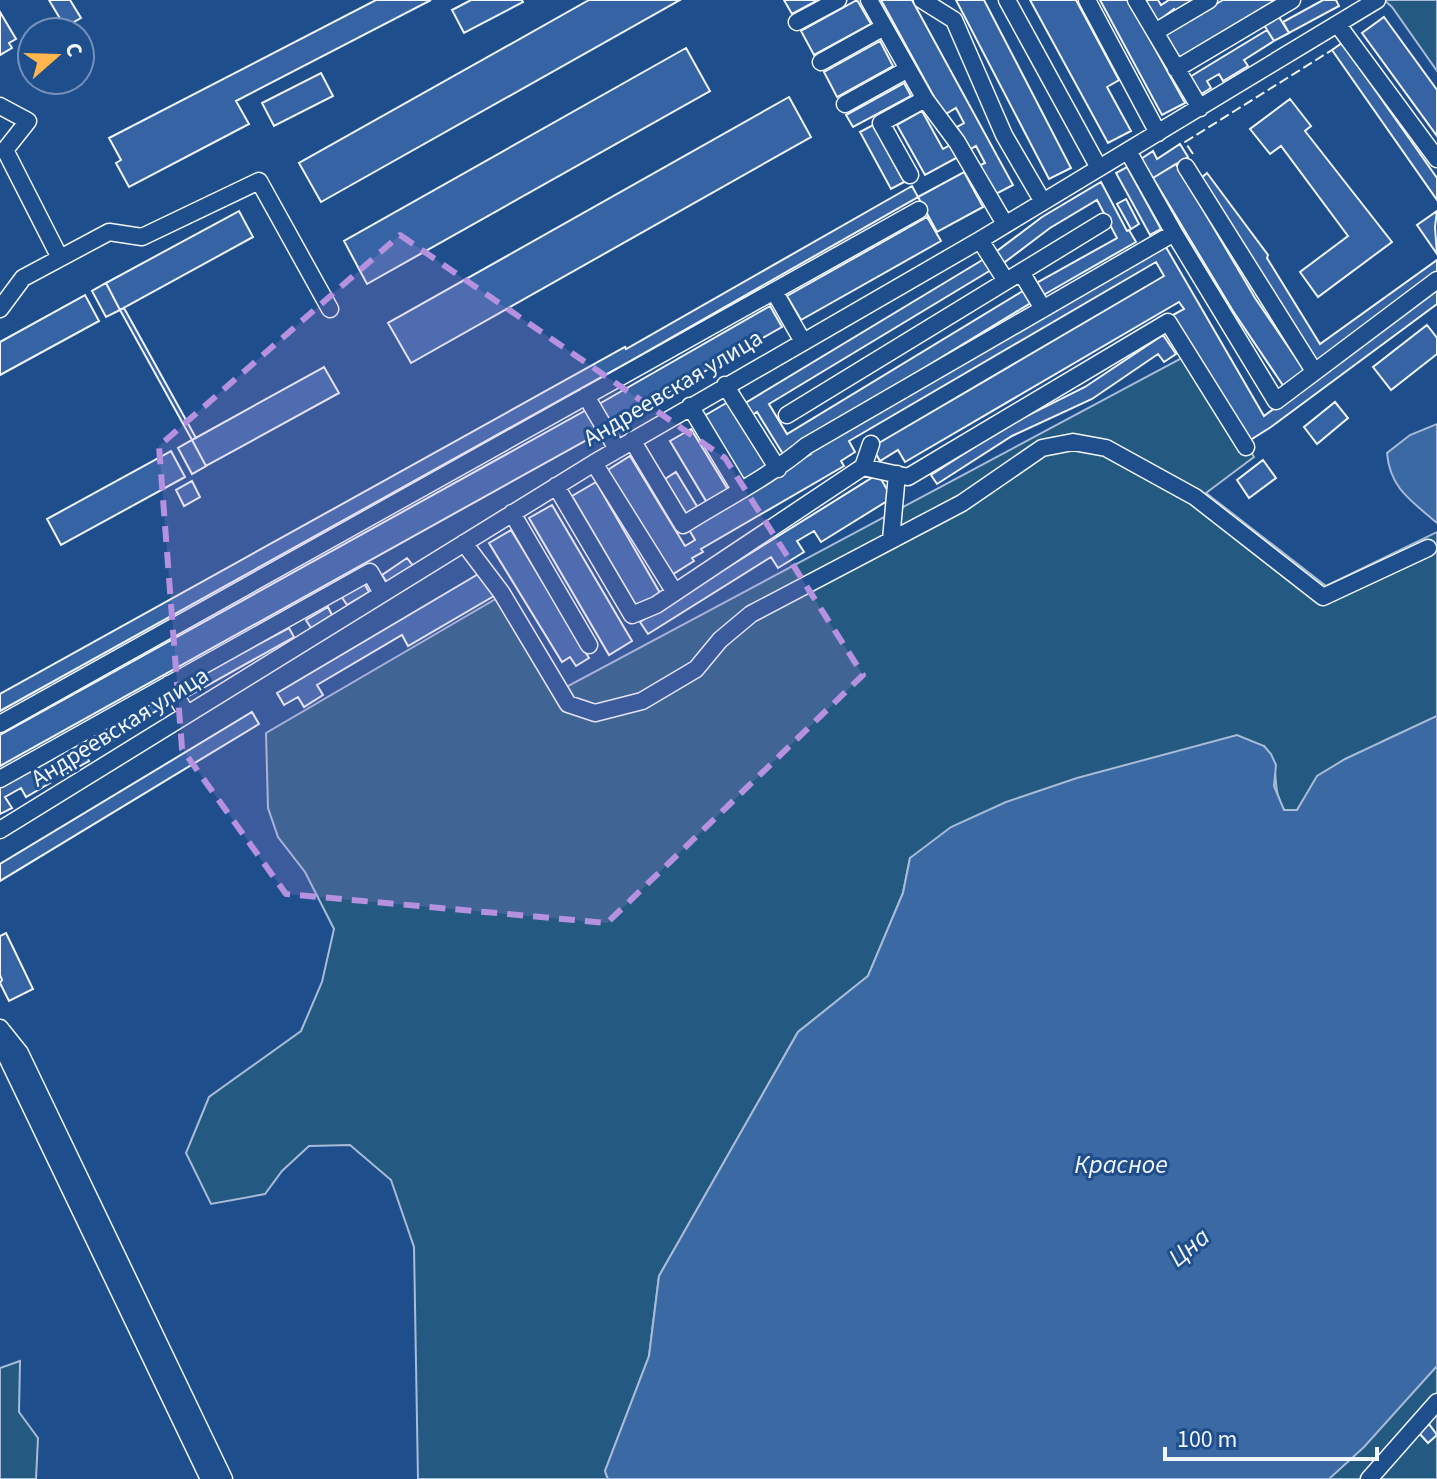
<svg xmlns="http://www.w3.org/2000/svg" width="1437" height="1479" font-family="'Source Sans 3',sans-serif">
<rect width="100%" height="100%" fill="#1f4e8c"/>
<path fill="#245a82" stroke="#a8bbd7" stroke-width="2" d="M1384 0H1437V71L1392 7Z
M1191 353 1254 457 1206 493 1326 586 1437 532V716L1381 742 1304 799 1297 810H1284C1269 784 1283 769 1264 746L910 858 903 893 868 976 798 1032 659 1276 649 1356 605 1471 608 1479H418L414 1247 391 1180 350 1145 309 1146 282 1171 265 1194 211 1204 186 1153 209 1097 301 1031 322 982 334 929 305 872 278 837 268 808 266 733 499 597 559 691Z
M1437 1359V1479H1326Z
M20 1361 19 1412 38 1438 36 1479H0V1368Z"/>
<path fill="#3b69a3" stroke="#a8bbd7" stroke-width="2" d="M1437 424V523C1412 501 1390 489 1387 453L1410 435Z
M1437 716V1366L1364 1447 1329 1479H608L605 1471 649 1356 659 1276 798 1032 868 976 903 893 910 858 951 827 1006 802 1077 778 1237 735 1264 746 1271 754 1276 765 1274 786 1284 810H1297L1317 776 1345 759Z"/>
<path fill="#3563a3" stroke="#f2f6ff" stroke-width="2" d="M49 0H70L81 18 65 27Z
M376 0H431L236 101 249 124 129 187 116 163 121 160 109 138Z
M471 0H522L523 2 464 33 452 10Z
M589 0H680L321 202 299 163Z
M784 0H818L792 14Z
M857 0 871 24 814 55 801 31Z
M881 0H912L1013 185 994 195 978 166 985 163 976 146 969 150 957 127 964 123 956 108 944 115Z
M956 0H984L1071 168 1049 179Z
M1030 0H1076L1119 80 1107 87 1131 131 1108 143Z
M1100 0H1128L1185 103 1162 115Z
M1144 0H1158L1161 5 1169 0H1196L1176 13 1174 9 1157 22Z
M1223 0H1276L1176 60 1164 35Z
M1323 0H1336L1339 6 1289 33 1283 22Z
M0 12 16 39 9 43 12 48 0 55Z
M1279 17 1289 33 1274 41 1264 25Z
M1384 17 1437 90V136L1362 33Z
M1267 30 1274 41 1244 60 1248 66 1223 81 1219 74 1207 81 1211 88 1198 96 1188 78Z
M880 41 893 66 837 97 824 72Z
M1342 43 1437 178V200L1332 50Z
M686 48 710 91 367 284 344 241Z
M321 73 333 96 274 126 262 103Z
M904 83 911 96 853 127 846 115Z
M789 97 811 137 411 363 388 323Z
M1290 99 1311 126 1305 131 1392 242 1318 297 1300 272 1348 236 1281 146 1270 154 1250 129Z
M922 111 943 149 952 144 958 157 925 175 897 125Z
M873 125 904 182 891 189 860 132Z
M1180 144 1188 157 1153 178 1141 159 1153 151 1157 159Z
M1176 164 1255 298 1306 373 1284 387 1233 311 1153 178Z
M1127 167 1161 229 1150 235 1116 173Z
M964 172 983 207 937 232 918 197Z
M1207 173 1268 255 1267 258 1320 344 1437 260V275L1317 362 1200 179Z
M1101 182 1127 231 1129 230 1136 242 1040 297 1033 285 1117 238 1097 200 1050 228 1001 265 993 254 1042 217Z
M912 186 918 197 632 360 0 711V694L625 347 626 349Z
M1126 199 1139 224 1131 229 1117 204Z
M239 211 253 237 120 310 106 283Z
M1437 211 1435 227 1437 254 1417 225Z
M927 217 941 241 801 320 787 296Z
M1163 242 1264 416 1437 288V304L1271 427 1247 442 1173 315 1184 309 1179 302 905 462 898 450 880 461 872 447 1164 276 1156 262 849 441 855 452 841 461 844 466 701 549 703 552 692 558 694 561 670 576 606 471 630 456 685 546 695 540 687 526 811 454 808 449Z
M984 259 991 270 769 404 787 434 1026 289 1034 301 783 454 757 412 749 417 742 405Z
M106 283 120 310 106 317 92 291Z
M85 295 99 321 0 375V342Z
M770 306 782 327 611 425 599 404Z
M124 308 196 438 192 440 120 310Z
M1427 325 1437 338V354L1391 390 1373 367Z
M1163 335 1176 354 1164 362 1158 354 1092 399 1012 436 937 484 931 475 1007 426 1085 387Z
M324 367 339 393 206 466 192 440Z
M728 402 768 466 744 481 704 416Z
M1335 402 1348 418 1317 444 1304 427Z
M588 409 601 432 0 766V735Z
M691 429 730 493 709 506 670 441Z
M192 440 206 466 192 474 178 448Z
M171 451 185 477 61 545 47 519Z
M1263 460 1276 478 1249 498 1237 480Z
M676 472 698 508 687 515 665 479Z
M878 474 892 498 821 542 814 531 797 541 804 552 778 568 771 557 648 634 640 622Z
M192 481 200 497 184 506 176 490Z
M596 482 660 593 637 607 572 496Z
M552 505 632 641 609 655 529 518Z
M511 530 589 658 576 666 570 657 562 662 489 543Z
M407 558 414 567 388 584 382 575Z
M480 573 494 596 408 646 402 635 317 685 323 695 304 707 298 697 284 705 277 693Z
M364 583 369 592 347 605 341 596Z
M328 607 332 615 311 628 306 620Z
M289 628 294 637 185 698 178 687Z
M166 691 172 702 121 731 123 734 109 743 107 739 84 752 89 761 66 774 61 765 45 775 50 783 26 797 21 788 5 797 12 808 0 814V787Z
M252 712 259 724 0 881V864Z
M6 933 33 989 9 1001 0 983 2 980 0 975V936Z
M1429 1424 1437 1435 1428 1443 1419 1433Z"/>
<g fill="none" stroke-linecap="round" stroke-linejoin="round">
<defs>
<path id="minor" d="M869 0 925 99 957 142 1005 224
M922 0 954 20 1004 135 1043 202
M1007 0 1099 168
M1087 0 1158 133
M1136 0 1200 108
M797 22 838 0
M1338 25 1437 159
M1155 32 1209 0
M821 62 884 27
M1176 69 1292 0
M845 104 908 69
M0 106 28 121 5 150 60 258
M1186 167 1314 371
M910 175 881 123 925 99
M1174 233 1276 401 1437 280
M980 240 1006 281
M1021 272 1042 307
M774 291 802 340
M0 309 23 278 109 232 142 237 259 181 330 309
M725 385 778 469
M586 396 617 449
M690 406 740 489
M787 415 1103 222
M632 440 683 525C724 499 769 477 806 446L1174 233 1128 151
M594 463 674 591
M863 467 908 477 1168 322 1246 447
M556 486 632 615 656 605 863 467 871 444
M512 513 589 645
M891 540 897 474
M464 543 501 592 568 704 595 713 642 701 696 669 720 640 751 614 962 503 1042 448 1073 442 1106 448 1195 497 1323 597 1428 548
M169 684 186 713
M0 724 919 210
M0 779 370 572 382 593
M0 830 594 463 980 240 1377 0
M0 1028 20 1053 224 1479
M0 1029 2 1047 209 1479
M1369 1479 1437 1402"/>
</defs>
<use href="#minor" stroke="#f2f6ff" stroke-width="19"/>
<use href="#minor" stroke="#1f4e8c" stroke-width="16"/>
<path stroke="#f2f6ff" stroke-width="2" stroke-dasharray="10 4" stroke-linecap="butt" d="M1193 154 1185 142 1332 50"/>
</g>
<path fill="#b691df" fill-opacity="0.2" stroke="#b691df" stroke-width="6" stroke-dasharray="16 10" stroke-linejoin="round" d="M400 235 725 458 863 675 607 923 286 894 182 749 159 446Z"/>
<g text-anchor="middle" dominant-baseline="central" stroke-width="6" stroke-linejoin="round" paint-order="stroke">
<g font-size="24" fill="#f2f6ff" stroke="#1f4e8c">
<text transform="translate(673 388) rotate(-31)">Андреевская улица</text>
<text transform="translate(120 727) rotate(-32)">Андреевская улица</text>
</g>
<g font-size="26" font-style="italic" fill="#f2f6ff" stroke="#1f4e8c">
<text x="1121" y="1164">Красное</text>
<text transform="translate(1189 1247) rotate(-40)">Цна</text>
</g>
</g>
<g transform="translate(56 56) rotate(70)"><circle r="38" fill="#1f4e8c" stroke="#7391ba" stroke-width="2"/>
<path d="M0-6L14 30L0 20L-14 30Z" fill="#ffb74d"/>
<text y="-12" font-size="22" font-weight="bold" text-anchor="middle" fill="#f2f6ff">С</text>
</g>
<path d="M1165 1447v12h212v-12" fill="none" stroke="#f2f6ff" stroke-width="4"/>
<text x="1177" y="1447" font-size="24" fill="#f2f6ff" stroke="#1f4e8c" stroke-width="6" paint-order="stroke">100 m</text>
</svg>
